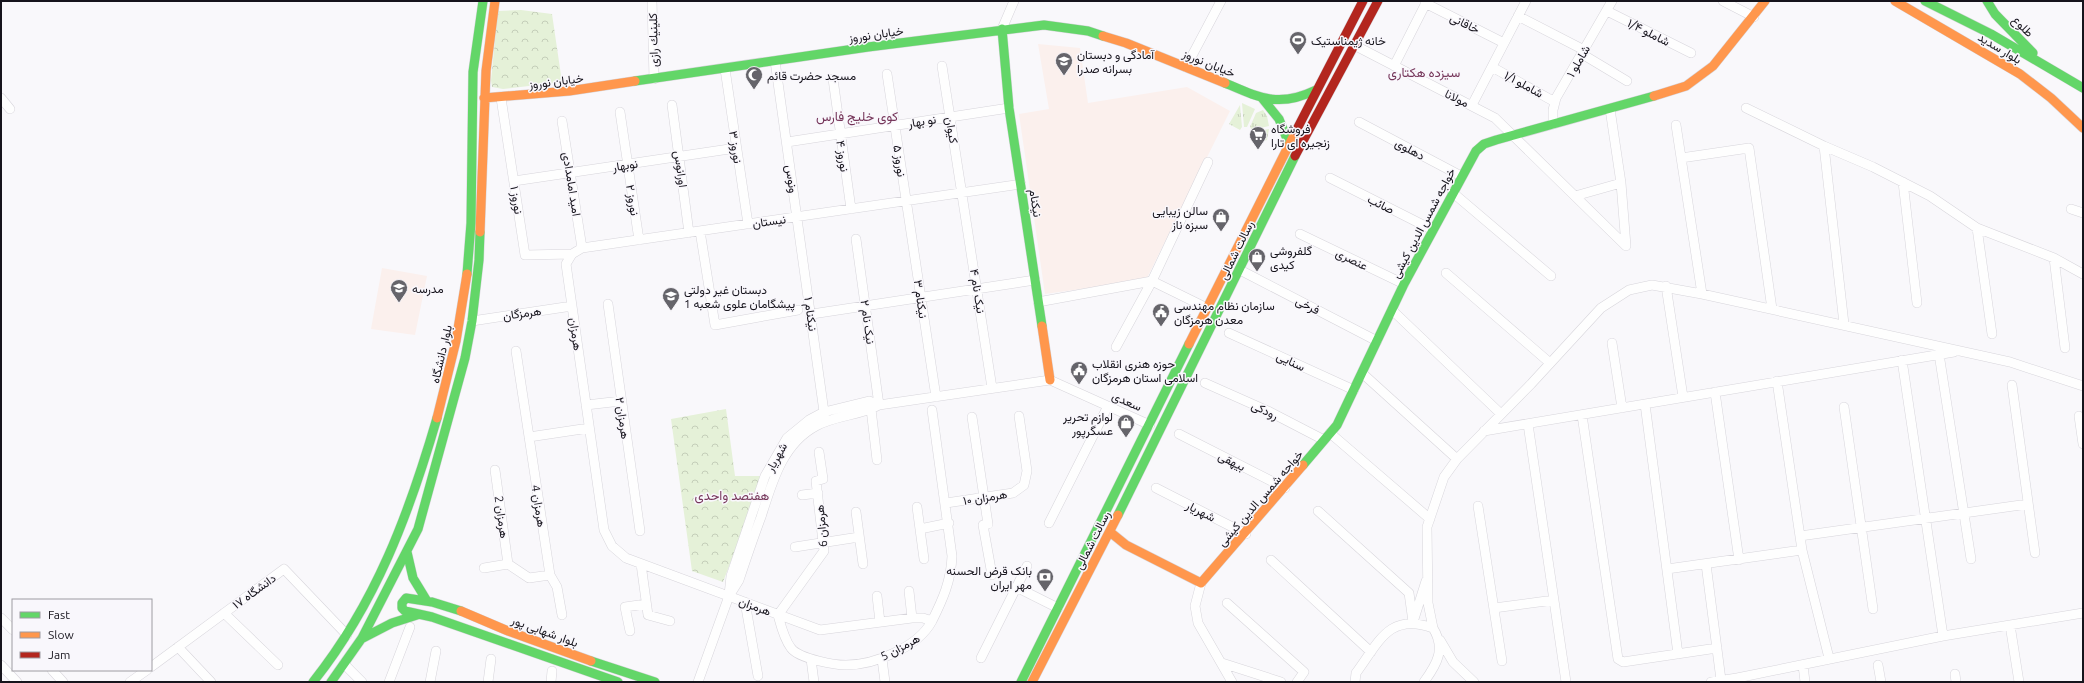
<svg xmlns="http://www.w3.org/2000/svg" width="2084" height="683" font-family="Ubuntu,Vazirmatn,sans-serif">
<defs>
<pattern id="grass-tufts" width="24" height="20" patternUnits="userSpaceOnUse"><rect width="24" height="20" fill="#e5f1d8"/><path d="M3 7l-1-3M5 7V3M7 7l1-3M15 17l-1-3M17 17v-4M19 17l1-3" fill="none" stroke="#c4ceb9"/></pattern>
<pattern id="park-crowns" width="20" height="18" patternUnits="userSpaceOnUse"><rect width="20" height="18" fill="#e5f1d8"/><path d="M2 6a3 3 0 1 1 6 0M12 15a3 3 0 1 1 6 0" fill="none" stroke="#c4ceb9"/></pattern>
</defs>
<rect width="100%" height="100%" fill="#f9f8fb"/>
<path fill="#fbf0ed" d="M1038 44 1080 48 1088 103 1187 87 1230 111 1146 280 1045 294 1019 114 1049 109Z
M382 268 427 276 415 335 371 329Z"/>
<path fill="url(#grass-tufts)" d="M1242 103 1255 109 1247 127H1244Z
M1240 105 1242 127 1240 130 1229 124Z
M1263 110 1267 116 1269 126 1252 130 1250 127 1256 113Z
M1269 129 1267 140 1264 141 1252 135V132Z"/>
<path fill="url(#park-crowns)" d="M521 10 552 14 562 82 503 89 492 87 491 80 498 11Z
M726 409 735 476H764L723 582 692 571 671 419Z"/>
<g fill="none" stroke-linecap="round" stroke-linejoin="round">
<defs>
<path id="street" d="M652 1 654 79
M1723 1 1754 17
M1425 3 1504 43
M1607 11 1691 53
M1518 16 1584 50
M1002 29 1014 1
M1354 45 1495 118 1626 246 1621 183 1610 109
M1582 54 1627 81
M775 61 824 412 827 420
M942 66 992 388
M1394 66 1427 1
M1186 67 1221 1
M1492 67 1555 102
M725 69 748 224
M887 74 936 397
M833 79 851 209
M1 98 10 109
M501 98 525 255 572 254
M672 105 689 233
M1472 105 1526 1
M1746 108 1824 146 1873 167 1930 196 1977 228 2054 258 2083 274
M620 112 639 240
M562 121 582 248
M1359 122 1461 176
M1553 124V110L1556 98 1612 1
M1676 125 1702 294
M787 142 1009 108
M1824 146 1844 324
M1681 158 1749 148 1772 309
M1330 178 1433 230
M514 181 736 148
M1903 182 1917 303
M1452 192 1551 276
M1575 196 1621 183
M2071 209 2083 213
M1977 228 1992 334
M700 231 715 325 798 310
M1300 234 1404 284
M856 239 879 405
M2054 258 2065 348
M1240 270 1377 341
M1446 273 1550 363
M1666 286 1683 397
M1038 302 1152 281 1207 308
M608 304 640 531
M1392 310 1501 414
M812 314 1035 280
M472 321 572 306
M1229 333 1354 390
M1612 343 1622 408
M1116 347 1152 281 1208 162
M516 351 550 575 557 587 562 615
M1939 354 1971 559
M1902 360 1943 636
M1362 373 1457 459
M1777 381 1802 550 1829 658
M1205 383 1268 411 1324 440
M2012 385 2035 553
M1715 392 1739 560
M1645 404 1678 654
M586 405 621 401
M1844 407 1873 609
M871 409 877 460
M932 410 952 556C951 581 943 599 932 621L923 618H912L820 630 626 558 612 546 604 530 566 264 572 254 582 248 1021 184
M1582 415 1618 659 1623 662 1717 648
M2079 416 2083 444
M972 417 988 524 983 525 992 575
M1528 424 1566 682
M1484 431 1954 352
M1330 433 1430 519
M1179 434 1285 488
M529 437 589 428
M819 452 823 479 816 481 824 551 778 615C781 626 784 639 791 648 796 655 811 659 819 661 827 663 837 665 846 665 875 665 918 647 932 621
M495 470 508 564
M1156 488 1246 534
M802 495 818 493
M946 503 1013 493 1024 485 1027 471 1019 416
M1478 506 1502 661
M917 507 924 559
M1318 511 1409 593 1413 622
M856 512 863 564
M1049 523 1108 406
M920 529 949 523
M1800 536 2028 504
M795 547 859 537
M1271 560 1371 652
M641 564 648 615 670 621
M1706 564 1721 680
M484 568 508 564 529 578 550 575
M1667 569 1802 550
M1201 583 1195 606 1198 623 1232 682
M1016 587 1058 608
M909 591 912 618
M729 595 731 576 765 476 787 438 809 420 824 412 869 401 879 405
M877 596 880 622
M745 602 758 676
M1227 603 1304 672 1297 682
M1494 608 1554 600
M224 613 278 665
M1 618 13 630
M1414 619 1426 581
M2010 625 2019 682
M1433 628 1428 603 1427 527 1444 477 1457 459 1531 384 1601 308 1629 290 1652 285 1702 294 2010 362 2083 386
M630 631 625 607 646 604
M1440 640 1453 662 1474 682
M178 647 211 682
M981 658 1027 566
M811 659 814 682
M882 659 885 682
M1222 663 1281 682
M344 664 362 682
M1 665 17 682
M1803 665 1805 682
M1878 665 1881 682
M151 667 284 569 347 635
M52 670 63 682
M1955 674 1956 682
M130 682 147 670
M389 682 410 627
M430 682 436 651
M488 682 491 659
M551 682 552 671
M698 682 729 596 739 580C746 559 753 538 761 517 772 483 782 444 816 426 836 415 859 416 879 405L1050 380 1150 425
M1355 682 1356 673C1379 642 1389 612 1433 628 1446 649 1437 664 1424 682
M1711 682 1737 678 1943 636 2083 613"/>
<path id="fast" d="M1925 1 1991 34 2083 88
M1987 1 1995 14 2033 53
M1002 29 1009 108 1042 326
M635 81 868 47 1044 25 1088 31 1103 36
M1225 83C1260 98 1279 108 1316 90
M1262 98 1279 119 1289 144
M467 274 471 223 473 72 483 1
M1303 465 1337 425 1404 284 1476 151 1484 144 1496 140 1654 96
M1118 515 1295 156
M407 552 413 578 427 601
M461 611 432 602 406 598 402 603V608L405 611 432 617 618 682
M363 638 392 623 417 615
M591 661 655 682
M313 682C376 603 409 514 437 418
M331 682 362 638 418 529 465 358 472 321 479 260 480 232
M1021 682 1189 344"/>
<path id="slow" d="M1895 1 2020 74 2051 98 2083 128
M1103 36 1126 43 1225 83
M1654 96 1686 86 1713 66 1765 1
M484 98 569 91 635 81
M480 232 486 71 495 1
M1042 326 1050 380
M1189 344 1296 131
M437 418 456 341 467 274
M1110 532 1126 545 1201 583 1303 465
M461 611 508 631 591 661
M1032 682 1118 515"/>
<path id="jam" d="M1296 131 1363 1
M1295 156 1378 1"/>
</defs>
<use href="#street" stroke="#d7d5db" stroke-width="10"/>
<use href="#fast" stroke="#d7d5db" stroke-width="10"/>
<use href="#slow" stroke="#d7d5db" stroke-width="10"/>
<use href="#jam" stroke="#d7d5db" stroke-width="10"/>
<use href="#street" stroke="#fefefe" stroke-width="9"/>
<use href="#fast" stroke="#63d668" stroke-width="9"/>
<use href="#slow" stroke="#ff974d" stroke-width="9"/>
<use href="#jam" stroke="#b3261e" stroke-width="9"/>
</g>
<defs>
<symbol id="stadium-pin" viewBox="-11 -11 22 30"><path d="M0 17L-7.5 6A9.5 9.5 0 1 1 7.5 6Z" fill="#65646a" stroke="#f9f7fc"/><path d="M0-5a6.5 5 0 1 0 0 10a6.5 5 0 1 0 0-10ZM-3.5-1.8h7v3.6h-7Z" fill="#fff"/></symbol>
<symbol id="school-pin" viewBox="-11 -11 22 30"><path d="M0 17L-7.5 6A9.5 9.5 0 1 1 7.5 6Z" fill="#65646a" stroke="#f9f7fc"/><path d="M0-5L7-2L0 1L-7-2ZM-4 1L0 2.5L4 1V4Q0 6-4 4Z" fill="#fff"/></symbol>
<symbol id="mosque-pin" viewBox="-11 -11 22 30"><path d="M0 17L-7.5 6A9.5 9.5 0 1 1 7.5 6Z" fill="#65646a" stroke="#f9f7fc"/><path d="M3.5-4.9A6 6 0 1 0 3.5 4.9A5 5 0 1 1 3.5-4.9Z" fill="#fff"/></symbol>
<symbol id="supermarket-pin" viewBox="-11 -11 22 30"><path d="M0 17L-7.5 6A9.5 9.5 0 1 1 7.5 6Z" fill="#65646a" stroke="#f9f7fc"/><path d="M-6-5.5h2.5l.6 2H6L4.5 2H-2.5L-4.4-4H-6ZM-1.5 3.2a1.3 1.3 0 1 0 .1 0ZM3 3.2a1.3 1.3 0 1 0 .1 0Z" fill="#fff"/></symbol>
<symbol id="shop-pin" viewBox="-11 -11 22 30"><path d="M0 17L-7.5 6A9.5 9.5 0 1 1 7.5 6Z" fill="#65646a" stroke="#f9f7fc"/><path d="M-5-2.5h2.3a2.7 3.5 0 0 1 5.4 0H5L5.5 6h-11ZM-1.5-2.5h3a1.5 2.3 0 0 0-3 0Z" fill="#fff"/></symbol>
<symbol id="civic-pin" viewBox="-11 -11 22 30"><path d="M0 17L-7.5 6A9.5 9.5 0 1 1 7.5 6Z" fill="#65646a" stroke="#f9f7fc"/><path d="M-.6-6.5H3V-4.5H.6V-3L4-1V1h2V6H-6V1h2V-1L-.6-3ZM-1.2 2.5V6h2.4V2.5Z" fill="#fff"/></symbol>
<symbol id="bank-pin" viewBox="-11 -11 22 30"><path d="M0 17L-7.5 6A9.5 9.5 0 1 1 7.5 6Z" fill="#65646a" stroke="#f9f7fc"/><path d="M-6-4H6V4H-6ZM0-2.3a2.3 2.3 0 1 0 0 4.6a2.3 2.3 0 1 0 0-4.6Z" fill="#fff"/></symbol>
</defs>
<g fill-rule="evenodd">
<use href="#stadium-pin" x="1288" y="30" width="20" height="27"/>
<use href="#school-pin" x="1054" y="51" width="20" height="27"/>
<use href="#mosque-pin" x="744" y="65" width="20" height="27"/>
<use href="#supermarket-pin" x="1248" y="125" width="20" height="27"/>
<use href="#shop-pin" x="1211" y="207" width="20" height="27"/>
<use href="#shop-pin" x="1247" y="247" width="20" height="27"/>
<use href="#school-pin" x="389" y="278" width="20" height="27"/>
<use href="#school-pin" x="661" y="286" width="20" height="27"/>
<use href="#civic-pin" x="1151" y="302" width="20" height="27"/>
<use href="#civic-pin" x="1069" y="360" width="20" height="27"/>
<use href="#shop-pin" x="1116" y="413" width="20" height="27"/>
<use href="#bank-pin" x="1035" y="567" width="20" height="27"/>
</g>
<g text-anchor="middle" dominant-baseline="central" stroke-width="3" stroke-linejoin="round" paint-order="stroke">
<g font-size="12" fill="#16141c" stroke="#f9f7fc">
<text transform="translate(1465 23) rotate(26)">خاقانی</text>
<text transform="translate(2023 26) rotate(45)">طلوع</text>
<text transform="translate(1649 32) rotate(27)">شاملو ۱/۴</text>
<text transform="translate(876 34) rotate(-8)">خیابان نوروز</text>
<text transform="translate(653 40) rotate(-91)">كلينيك رازی</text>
<text transform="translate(2000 48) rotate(31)">بلوار سدید</text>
<text transform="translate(1578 61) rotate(-60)">شاملو ۱</text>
<text transform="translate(1209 63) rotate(22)">خیابان نوروز</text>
<text transform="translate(556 81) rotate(-7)">خیابان نوروز</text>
<text transform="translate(1524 84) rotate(29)">شاملو ۱/۱</text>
<text transform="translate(1457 98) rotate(26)">مولانا</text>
<text transform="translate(922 121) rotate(-9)">نو بهار</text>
<text transform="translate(952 130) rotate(80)">کیوان</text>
<text transform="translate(736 147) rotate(81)">نوروز ۳</text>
<text transform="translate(1410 149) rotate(28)">دهلوی</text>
<text transform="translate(843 156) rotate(82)">نوروز ۴</text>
<text transform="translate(900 161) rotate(82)">نوروز ۵</text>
<text transform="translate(625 165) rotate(-9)">نوبهار</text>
<text transform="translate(681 169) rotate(82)">اورانوس</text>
<text transform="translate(792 179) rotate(82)">ونوس</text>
<text transform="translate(572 184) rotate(81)">امید امامدادی</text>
<text transform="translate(517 200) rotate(81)">نوروز ۱</text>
<text transform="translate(633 200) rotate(81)">نوروز ۲</text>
<text transform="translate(1036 203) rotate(81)">نیکنام</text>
<text transform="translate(1381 204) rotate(27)">صائب</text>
<text transform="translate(769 221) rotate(-8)">نیستان</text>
<text transform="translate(1423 223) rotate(-62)">خواجه شمس الدين كيشی</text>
<text transform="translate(1236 250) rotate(-64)">رسالت شمالی</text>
<text transform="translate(1352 259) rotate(26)">عنصری</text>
<text transform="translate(978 291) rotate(81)">نیک نام ۴</text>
<text transform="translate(921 299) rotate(82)">نیکنام ۳</text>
<text transform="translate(1308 305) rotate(27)">فرخی</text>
<text transform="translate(522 313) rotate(-8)">هرمزگان</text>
<text transform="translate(811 314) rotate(82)">نیکنام ۱</text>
<text transform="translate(868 322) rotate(82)">نیک نام ۲</text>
<text transform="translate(576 334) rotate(82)">هرمزان</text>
<text transform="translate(441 354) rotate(-77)">بلوار دانشگاه</text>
<text transform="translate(1291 361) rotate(25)">سنایی</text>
<text transform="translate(1127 401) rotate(24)">سعدی</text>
<text transform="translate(1265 410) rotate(26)">رودکی</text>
<text transform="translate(623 418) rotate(82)">هرمزان ۲</text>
<text transform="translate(776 457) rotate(-61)">شهریار</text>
<text transform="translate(1232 461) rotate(27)">بیهقی</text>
<text transform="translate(985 497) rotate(-9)">هرمزان ۱۰</text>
<text transform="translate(1260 498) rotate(-49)">خواجه شمس الدين كيشی</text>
<text transform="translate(539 506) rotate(81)">هرمزان 4</text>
<text transform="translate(1201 511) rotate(27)">شهریار</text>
<text transform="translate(502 517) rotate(82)">هرمزان 2</text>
<text transform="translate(821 526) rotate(-95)">هرمزان 6</text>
<text transform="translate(1092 540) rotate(-63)">رسالت شمالی</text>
<text transform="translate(254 591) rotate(-36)">دانشگاه ۱۷</text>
<text transform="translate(755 606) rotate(20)">هرمزان</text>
<text transform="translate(545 631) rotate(20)">بلوار شهابی پور</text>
<text transform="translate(900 647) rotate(-28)">هرمزان 5</text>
</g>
<g font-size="12" fill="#16141c" stroke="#f9f7fc" text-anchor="start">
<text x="1311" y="40">خانه ژیمناستیک</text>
<text x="1077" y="54">آمادگی و دبستان<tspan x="1077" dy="14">بسرانه صدرا</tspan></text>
<text x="767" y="75">مسجد حضرت قائم</text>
<text x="1271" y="128">فروشگاه<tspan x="1271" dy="14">زنجیره ای تارا</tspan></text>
<text x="1208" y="210" text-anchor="end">سالن زیبایی<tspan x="1208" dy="14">سبزه ناز</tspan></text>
<text x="1270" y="250">گلفروشی<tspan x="1270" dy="14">کیدی</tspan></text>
<text x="412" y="288">مدرسه</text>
<text x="684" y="289">دبستان غیر دولتی<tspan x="684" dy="14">پیشگامان علوی شعبه 1</tspan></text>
<text x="1174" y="305">سازمان نظام مهندسی<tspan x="1174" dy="14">معدن هرمزگان</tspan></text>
<text x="1092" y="363">حوزه هنری انقلاب<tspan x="1092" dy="14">اسلامی استان هرمزگان</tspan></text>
<text x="1113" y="416" text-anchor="end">لوازم تحریر<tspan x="1113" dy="14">عسگرپور</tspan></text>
<text x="1032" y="570" text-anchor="end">بانک قرض الحسنه<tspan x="1032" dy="14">مهر ایران</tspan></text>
</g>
<g font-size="13" fill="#76375a" stroke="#f9f7fc">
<text x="1424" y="72">سیزده هکتاری</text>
<text x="857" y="116">کوی خلیج فارس</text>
<text x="732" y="495">هفتصد واحدی</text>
</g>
</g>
<rect width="2084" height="683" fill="none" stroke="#16141c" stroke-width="4"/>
<rect x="12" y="599" width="140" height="72" fill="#f9f7fc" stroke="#9e9ca2"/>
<rect x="20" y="612" width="20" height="6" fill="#63d668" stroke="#9e9ca2"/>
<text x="48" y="619" font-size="12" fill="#16141c">Fast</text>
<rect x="20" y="632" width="20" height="6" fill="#ff974d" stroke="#9e9ca2"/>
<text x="48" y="639" font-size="12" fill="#16141c">Slow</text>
<rect x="20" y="652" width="20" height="6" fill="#b3261e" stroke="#9e9ca2"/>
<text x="48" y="659" font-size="12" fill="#16141c">Jam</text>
</svg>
